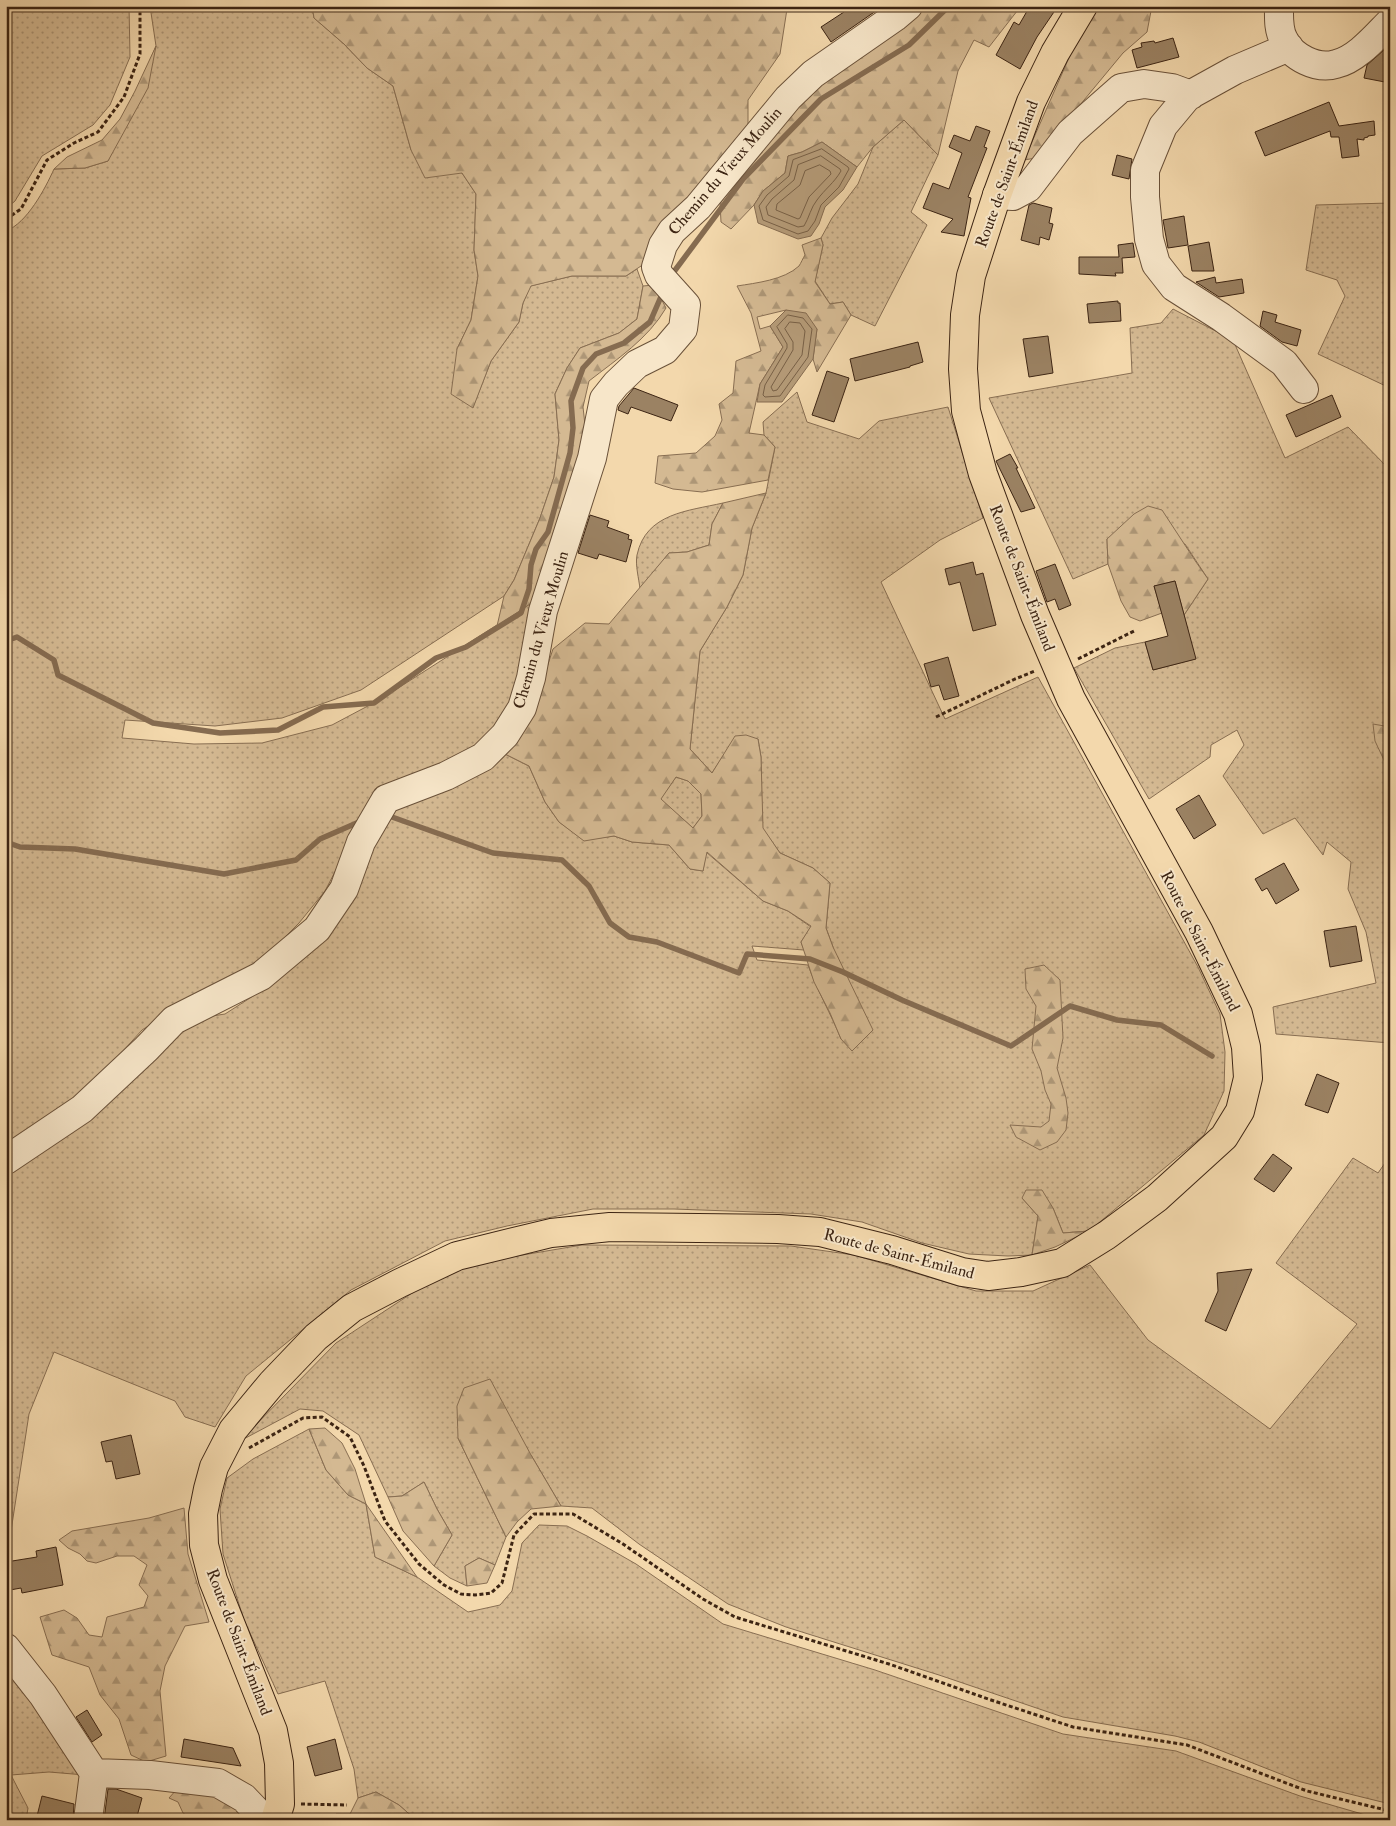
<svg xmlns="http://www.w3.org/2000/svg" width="1396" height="1826" font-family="'IM FELL Double Pica',serif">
<defs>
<pattern id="grass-dots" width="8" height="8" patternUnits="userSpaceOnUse" patternTransform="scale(1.25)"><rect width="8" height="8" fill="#d4b992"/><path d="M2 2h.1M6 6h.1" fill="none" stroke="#ad9676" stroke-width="1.8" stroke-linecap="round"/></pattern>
<pattern id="forest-firs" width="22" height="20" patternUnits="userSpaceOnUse" patternTransform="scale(1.25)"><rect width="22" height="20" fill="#d4b992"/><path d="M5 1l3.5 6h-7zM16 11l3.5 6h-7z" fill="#ad9676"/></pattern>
</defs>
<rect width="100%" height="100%" fill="#f3d8ac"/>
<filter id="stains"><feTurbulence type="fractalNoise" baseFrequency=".004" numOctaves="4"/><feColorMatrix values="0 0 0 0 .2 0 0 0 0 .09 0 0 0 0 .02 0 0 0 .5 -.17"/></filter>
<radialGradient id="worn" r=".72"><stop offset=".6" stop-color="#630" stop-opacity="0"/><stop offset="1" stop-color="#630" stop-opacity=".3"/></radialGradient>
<path fill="url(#grass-dots)" stroke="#886e52" d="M6 6H129L130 57 110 105 93 125 42 156 15 201 6 209Z
M150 6H312L314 18 344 44 367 68 393 86 411 150 462 173 476 194 474 250 478 276 471 320 457 349 473 407 491 361 519 322 523 303 530 286 572 276H626L637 269 643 286 637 319 619 333 580 348 567 368 555 394 559 440 554 477 540 518 514 580 504 596 361 690 282 718 215 726 125 720 122 738 194 744 262 743 332 725 381 699 533 602 515 697 495 727 476 748 367 810 325 891 299 923 252 970 178 1007 142 1030 84 1094 6 1149V231C27 223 45 189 54 169L85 168 108 161 156 46Z
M904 120 938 155 911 212 927 225 875 326 851 315 843 302 830 304 815 281 823 245 821 238 832 218 858 184 873 147Z
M1390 203V388L1318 354 1345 296 1337 280 1306 270 1316 205Z
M1173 309 1233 340 1285 458 1348 427 1390 470V1043L1276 1034 1273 1007 1376 983 1366 932 1348 889 1351 862 1327 842 1323 855 1295 818 1263 834 1223 776 1244 745 1237 730 1211 745 1210 757 1149 799 1074 668 1115 648 1145 642 1153 670 1195 659 1184 615 1208 579 1185 544 1107 539 1108 564 1073 579 989 398 1132 373 1130 328 1161 323Z
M797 392 807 422 859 439 879 421 948 407 983 518 940 540 881 582 945 719 1038 677 1198 967 1220 1014 1225 1052 1224 1091 1204 1135 1089 1231 1063 1233 1053 1208 1022 1198 1038 1216 1032 1255 1008 1256 969 1254 922 1243 862 1222 811 1214 674 1209H593L507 1226 445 1241 351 1290 246 1376 215 1427 185 1417 175 1401 54 1352 29 1414 9 1544 6 1545V1177L81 1121 193 1019 225 1014 261 991 311 953 347 909 390 809 503 753 529 766 545 802 559 822 584 840 614 836 632 842 669 845 690 869 703 871 706 852 763 901 788 911 811 927 801 942 804 950 752 946 757 960 808 965C817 990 831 1014 841 1039L833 947 826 928 830 883 813 868 780 853 762 828 761 757 758 739 723 756 712 773 690 749 700 651 727 607 743 575 752 528 766 493 775 447 764 435 763 422Z
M723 503 712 524 709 545 687 552 669 553 640 589C639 579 635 565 637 555 646 513 688 511 723 503Z
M676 777 688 781 701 794 702 816 693 828 660 799Z
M1390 1156V1804L1301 1782 1199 1742 1175 1736 1063 1717 939 1675 786 1627 728 1604 639 1544 592 1508 561 1506 531 1455 458 1438 506 1537 495 1565 479 1558 465 1566 467 1586 450 1578 434 1566 452 1535 437 1509 424 1482 402 1496 388 1497 359 1435 323 1411 300 1409 240 1441 336 1343 429 1282 469 1264 582 1245 791 1246 854 1255 976 1291H1033L1090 1265 1148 1340 1270 1429 1357 1324 1276 1263 1353 1158 1378 1173Z
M309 1429 326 1470 348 1495 366 1504 375 1557 417 1577 468 1612 500 1605 512 1591 522 1543 539 1525 567 1526 587 1536 636 1564 723 1624 875 1670 1063 1734 1176 1751 1300 1796 1383 1820H416L399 1805 376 1792 358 1798 354 1769 325 1681 278 1694 244 1620 223 1554 220 1509 227 1478 253 1459Z
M6 1660 85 1775 49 1772 11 1775 28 1808 26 1820H6Z"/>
<path fill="url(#forest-firs)" stroke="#886e52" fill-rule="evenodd" d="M312 6H792L787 9 780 54 748 100V125L644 264 626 276H572L531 286 523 303 519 322 491 361 473 408 451 394 457 349 471 320 478 276 474 250 476 194 462 173 425 178 411 150 393 86 367 68 344 44 314 18Z
M922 6H1021L989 47 974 40 958 71 938 155 904 120 873 147 857 167 822 142 802 152 788 156 785 173 763 191 754 205 731 229 721 222 720 203 770 138 815 88 903 24Z
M1100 6H1150L1151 11 1147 32 1123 53 1036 158 1024 160 1072 51 1091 16Z
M156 46 148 88 108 161 85 168 54 169 67 157 102 140 120 119 135 91Z
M821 238 823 245 815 282 830 304 843 302 851 315 817 372 813 359 817 329 786 310 757 317 760 329 770 326 783 347 760 384 749 433 764 435 775 447 768 480 702 492 673 489 655 483 658 456 696 453 715 436 722 420 719 404 733 393 736 361 761 351 751 313 737 286C756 283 784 280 799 266 801 263 803 258 805 255L802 245Z
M654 285 666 308C648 339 617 359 589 381L583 407 586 434 533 602 497 626 504 596 514 580 540 518 554 477 559 440 555 394 567 368 580 348 619 333 637 319 643 286Z
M766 493 752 528 743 575 727 607 700 651 690 749 712 773 735 736 746 735 758 739 761 757 763 828 780 853 813 868 830 883 826 928 833 947 873 1030 852 1051 841 1039 830 1013 814 982 801 942 811 926 788 911 763 901 707 852 703 871 690 869 669 845 632 842 614 836 584 841 559 822 545 802 529 766 503 753 534 707 553 649 585 623 609 624 669 553 687 552 709 545 712 524 723 503ZM676 777 688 781 701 794 702 816 693 828 661 799Z
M1148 506 1162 510 1196 562 1208 579 1184 615 1175 581 1154 586 1162 613 1140 621 1130 617 1121 601 1108 564 1107 539 1134 514Z
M1373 724 1390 727V773L1375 741Z
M1044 965 1060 980 1063 1038 1057 1068 1066 1098 1068 1113 1066 1130 1057 1142 1040 1150 1016 1137 1010 1125 1041 1127 1049 1121 1051 1104 1045 1090 1041 1071 1032 1049 1036 1006 1026 989 1025 969Z
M1026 1190H1042L1053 1208 1063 1233 1089 1231 1055 1247 1032 1255 1038 1216 1022 1198Z
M490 1379 531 1455 561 1506 531 1509 517 1522 506 1537 458 1438 457 1406 464 1388Z
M325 1428 342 1443 355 1469 366 1504 417 1577 375 1557 366 1504 348 1495 326 1470 309 1429Z
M424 1482 437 1509 452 1535 434 1566 403 1531 388 1497 402 1496Z
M184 1508 188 1554 209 1622 185 1626 165 1666 160 1691 166 1756 146 1762 131 1755 119 1719 100 1695 89 1667 52 1655 40 1617 64 1610 77 1618 89 1635 102 1637 107 1617 144 1607 148 1596 139 1585 147 1565 134 1556H117L96 1563 87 1561 80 1554 68 1548 59 1540 72 1531 149 1518Z
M479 1558 495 1565 487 1583 467 1586 465 1566Z
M177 1789 221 1796 251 1820H194L183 1813 178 1802 169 1798Z
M376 1792 399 1805 416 1820H336V1814H350L358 1798Z"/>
<path fill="#b59b78" stroke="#856b50" d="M822 142 857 167 843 190 825 207 819 224 811 236 798 239 758 223 754 205 763 191 785 173 788 156 802 152Z
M786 310 806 313 817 329 813 359 782 402H757L760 384 783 347 770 326Z"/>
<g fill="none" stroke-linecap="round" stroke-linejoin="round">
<path stroke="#786046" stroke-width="1" d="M822 149 848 167 849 169 839 187 821 205 815 221 808 231 798 234 763 220 759 206 767 195 789 176 793 160Z
M821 156 840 169 841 171C834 183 825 189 817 200 811 207 809 218 804 226L798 227 768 215 766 207 772 199 794 180 798 165Z
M820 165 830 171 831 174 809 197 800 218 798 219 776 210 777 204 800 185 805 171Z
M788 315 803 318 812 329 808 357 780 396 765 397 763 395 765 385 787 348V344L777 327Z
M790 322 800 323 805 331 802 355 777 390 773 391 771 387 793 350V342L785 329Z"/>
<path stroke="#856b50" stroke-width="5.5" d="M670 277 743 179 821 99 909 45 949 6
M6 641 17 637 54 660 58 675 153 723 220 733 278 730 323 707 374 703 436 658 466 647 521 613 529 589 531 565 536 549 548 532 570 453 573 428 571 401 583 368 596 354 624 343 650 322 663 292
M392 817 493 853 562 860 589 886 610 923 629 937 657 942 739 973 747 954 810 959 843 972 902 1000 1011 1046 1070 1006 1117 1020 1161 1025 1212 1056
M6 842 20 847 75 849 224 874 296 860 320 839 359 822"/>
</g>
<path fill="#9b8263" stroke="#3c2413" d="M840 6H883L831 42 821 27 844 12Z
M1030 6H1058L1037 37 1020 69 996 55 1014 22 1019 25Z
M1173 38 1179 57 1137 68 1132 50 1142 47 1141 43 1154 41 1155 43Z
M1384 50 1390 51V83L1364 78 1367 65Z
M1329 102 1339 126 1374 121 1375 135 1368 136V137L1364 138V140L1357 139 1359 156 1342 158 1339 137H1331L1330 131 1265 156 1255 132Z
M976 126 990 131 984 147 987 148 968 197 971 198 964 236 941 232 953 219 923 208 933 183 949 189 962 153 949 147 954 135 970 141Z
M1117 155 1132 159 1129 179 1112 175Z
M1033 203 1052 208 1049 223 1053 224 1049 240 1040 237 1039 245 1021 240 1029 205Z
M1184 216 1188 245 1168 248 1163 220Z
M1209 242 1214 271H1192L1188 246Z
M1133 243 1135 257 1122 258 1123 273H1115L1116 276 1079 274V257H1119L1118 245Z
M1215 277 1216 283 1242 279 1244 293 1219 297 1196 282Z
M1118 301V303H1120L1121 321 1089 323 1087 304Z
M1263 311 1277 315 1275 322 1301 330 1297 346 1282 342 1260 326Z
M1048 336 1053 373 1029 377 1023 339Z
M918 342 923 362 910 366V367L855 381 850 359Z
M827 371 849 378 834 422 812 415Z
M634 388 678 405 671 421 631 407 628 414 618 410 619 406Z
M1332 395 1341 417 1296 437 1286 415Z
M1010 454 1018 468H1016L1035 508 1021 512 996 461Z
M590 515 609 521 607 527 629 535 628 539 632 540 626 562 599 554 597 559 578 553Z
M973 562 976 575 983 573 996 625 973 631 960 582 949 585 945 569Z
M1055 564 1071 605 1059 610 1055 599 1047 602 1036 571Z
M1175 581 1196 659 1153 670 1145 642 1168 636 1154 586Z
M948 657 959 696 944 700 939 685 931 687 924 664Z
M1199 795 1216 825 1194 839 1176 809Z
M1284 863 1299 890 1276 904 1267 888 1262 891 1255 879Z
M1356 926 1362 961 1330 967 1324 931Z
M1317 1074 1339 1083 1328 1113 1305 1105Z
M1273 1154 1292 1168 1274 1192 1254 1179Z
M1252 1269 1226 1331 1205 1321 1218 1291 1217 1273Z
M131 1435 140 1474 116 1479 112 1461 106 1462 101 1442Z
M56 1547 63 1585 22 1593 21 1588 10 1590 6 1562 37 1557 36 1551Z
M87 1710 102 1735 92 1742 76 1717Z
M184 1739 233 1748 241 1766 181 1757Z
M335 1739 342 1769 315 1776 307 1747Z
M108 1789H116L142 1798 136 1820H104Z
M42 1796 74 1804 73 1820H36Z"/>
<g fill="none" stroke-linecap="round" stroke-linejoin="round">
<defs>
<path id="minor" d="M1279 6C1279 17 1278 30 1284 40 1292 57 1317 70 1336 64 1357 59 1375 37 1390 22
M1289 47 1235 70 1188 96 1163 126 1145 170V197L1149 239 1156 264 1174 287 1221 317 1284 363 1304 389
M997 195 1013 196 1028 188 1070 133 1121 88 1144 84 1172 88 1191 95
M6 1160 82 1109 146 1049 174 1020 261 976 317 929 344 889 361 842 386 799 446 776 483 757 505 735 522 708 531 678 543 611 592 458 604 399 616 384 637 364 665 350 683 329 686 305 659 275 656 267 663 245 672 231 698 207 788 98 813 74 895 17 908 6
M6 1648 43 1695 94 1773 88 1820
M94 1773 150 1775 218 1783 244 1798 265 1820"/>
<path id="major" d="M275 1820 280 1804 279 1763 273 1731 213 1580 204 1545 203 1514 208 1489 214 1467 233 1430 272 1383 316 1337 352 1308 400 1283 457 1256 551 1233 610 1227 778 1229 820 1232 892 1250 962 1272 988 1276 1021 1272 1062 1263 1107 1235 1157 1198 1224 1137 1240 1111 1248 1078 1246 1047 1238 1014 1199 932 1071 699 1035 615 983 474 966 411 963 369 965 315 971 276 997 195 1031 102 1055 53 1083 6"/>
</defs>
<use href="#minor" stroke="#6a5139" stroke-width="30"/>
<use href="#major" stroke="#3c2413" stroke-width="30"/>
<path stroke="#3c2413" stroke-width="3" stroke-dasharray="4 2.5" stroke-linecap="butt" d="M6 219 21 209 47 160 74 143 98 132 124 97 140 54V6
M1078 659 1134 631
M936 717 1015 679 1035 671
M249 1448 303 1418 322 1417 350 1437 364 1466 385 1521 419 1564 444 1585 461 1594 475 1595 491 1593 502 1583 514 1535 534 1514H573L623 1544 703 1599 735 1617 889 1664 991 1700 1073 1727 1187 1745 1307 1791 1390 1811
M301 1804 347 1805"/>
<use href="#minor" stroke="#f7e6c9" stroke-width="28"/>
<use href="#major" stroke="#f3d8ac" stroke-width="28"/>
</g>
<g text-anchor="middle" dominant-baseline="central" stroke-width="4" stroke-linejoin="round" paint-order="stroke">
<g font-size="16" fill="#3c2413" stroke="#f7e6c9">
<text transform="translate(725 171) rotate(-49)">Chemin du Vieux Moulin</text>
<text transform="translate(1007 174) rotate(-70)">Route de Saint-Émiland</text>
<text transform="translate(1022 578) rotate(69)">Route de Saint-Émiland</text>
<text transform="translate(541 630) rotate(-74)">Chemin du Vieux Moulin</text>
<text transform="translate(1200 941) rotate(63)">Route de Saint-Émiland</text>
<text transform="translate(899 1254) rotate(15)">Route de Saint-Émiland</text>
<text transform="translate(239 1642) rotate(69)">Route de Saint-Émiland</text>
</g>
</g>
<rect width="1396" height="1826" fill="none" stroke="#f3d8ac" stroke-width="25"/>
<rect x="8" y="8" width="1381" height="1811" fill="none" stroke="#3c2413" stroke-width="2.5"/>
<rect x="12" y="12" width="1371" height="1801" fill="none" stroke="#3c2413"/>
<rect width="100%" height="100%" filter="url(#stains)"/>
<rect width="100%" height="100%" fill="url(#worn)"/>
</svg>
